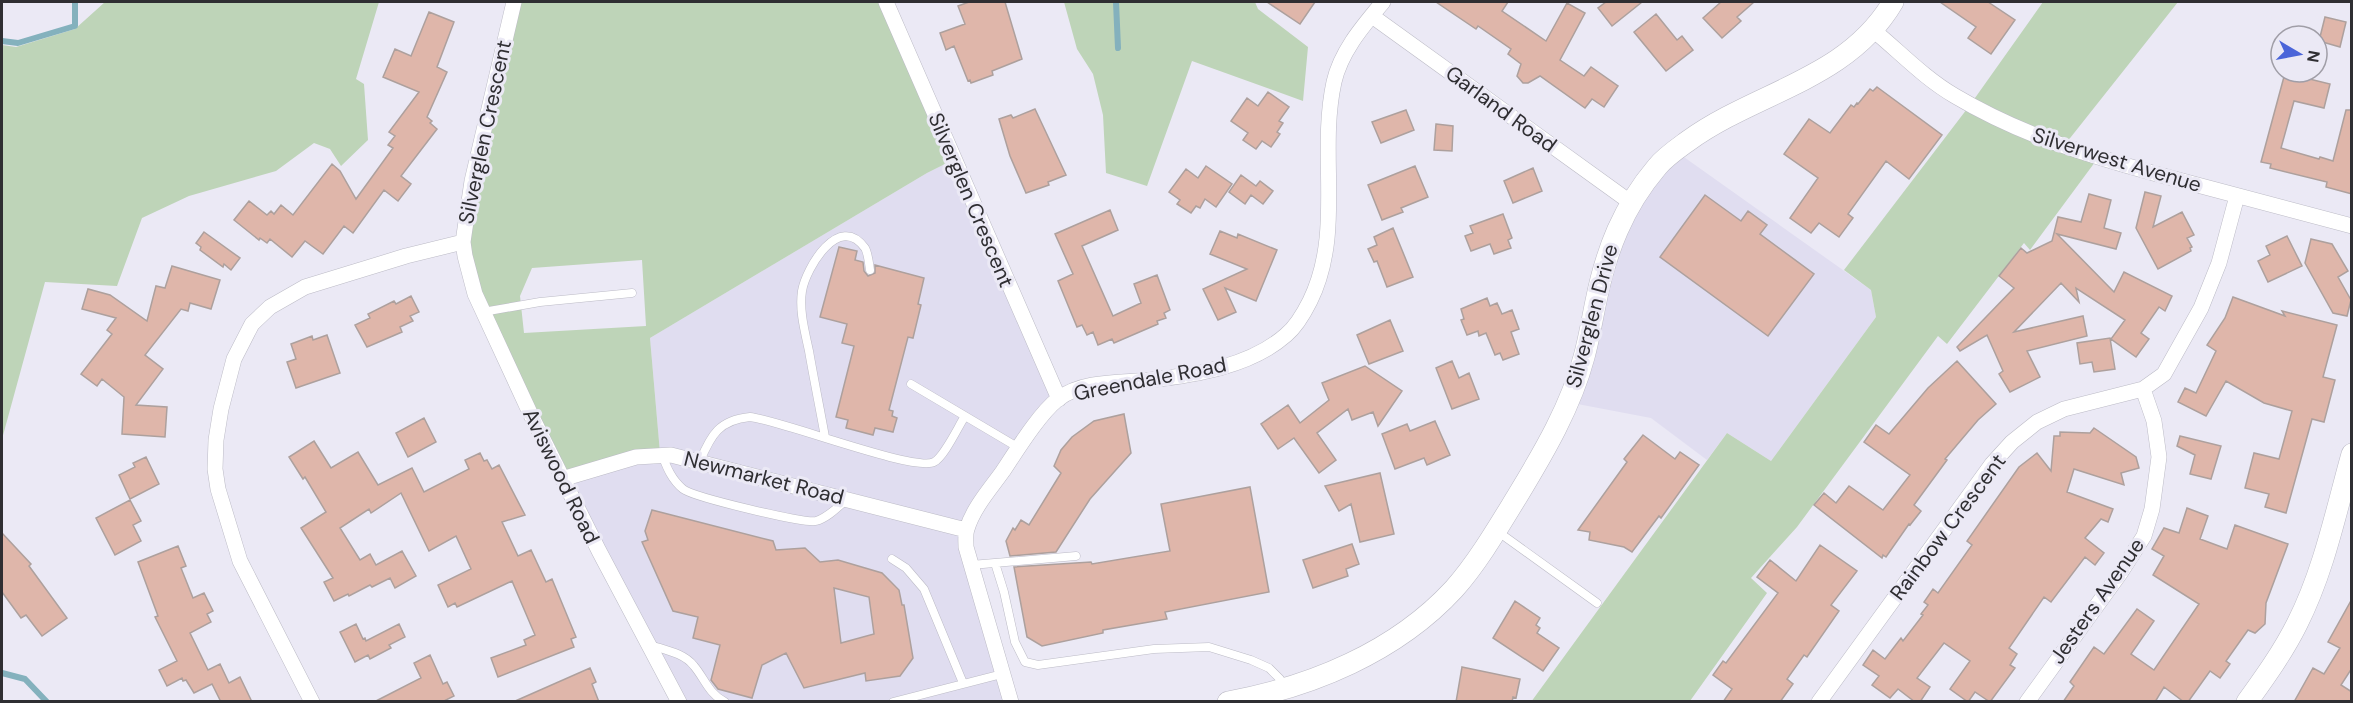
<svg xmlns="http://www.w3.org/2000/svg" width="2353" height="703" font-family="'DM Sans',sans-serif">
<rect width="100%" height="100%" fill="#ebe9f5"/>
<path fill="#e0ddf0" d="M1674 150 1871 290 1876 317 1771 461 1727 433 1707 460 1651 418 1567 402 1603 269Z
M953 160 1058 399 966 530 1011 701H678L562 479 660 453 650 338 927 173Z"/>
<path fill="#bed4b8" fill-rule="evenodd" d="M105 2H379L356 79 364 84 368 140 341 166 330 149 314 143 276 171 189 196 142 218 117 286 45 282 2 439V45L16 47 75 29Z
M513 2H887L953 160 927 173 650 338 660 453 562 479 488 327 464 220ZM642 260 646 326 524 333 520 296 532 268Z
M1064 2H1255L1258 9 1308 47 1303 101 1192 61 1147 186 1106 173 1103 115 1093 74 1077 49Z
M2043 2H2178L2063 147 2098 158 2030 250 2024 243 1947 344 1938 336 1797 527 1751 578 1767 593 1690 701 1531 702 1727 433 1771 461 1876 317 1871 290 1844 270 1970 105Z"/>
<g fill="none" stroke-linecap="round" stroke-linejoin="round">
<path stroke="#84b1bd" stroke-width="6" d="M1116 2 1118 48
M2 41 18 43 75 26V2
M2 673 25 679 47 702"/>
</g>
<path fill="#dfb6aa" stroke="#ada09d" stroke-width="1.5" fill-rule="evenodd" d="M969 2H1005L1022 59 992 71 993 75 971 83 970 80 968 81 954 46 946 50 940 33 965 24 958 6Z
M1267 2H1315L1300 24Z
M1436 2H1508L1502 11 1546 41 1567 3 1585 13 1560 60 1584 76 1591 67 1618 86 1604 107 1592 99 1585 108 1540 76 1528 83H1523L1517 76 1521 64 1508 54 1511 49 1478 26 1476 29Z
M1606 2H1642L1612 26 1598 8Z
M1721 2H1754L1737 17 1741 21 1722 38 1703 18Z
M1940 2H1988L2015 20 1991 54 1968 38 1976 27Z
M429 12 454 22 437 67 447 72 427 117 432 121 430 123 437 129 401 176 411 184 398 201 384 190 353 233 344 226 323 254 305 241 292 257 270 239 267 243 260 238 259 240 234 220 249 201 267 215 271 211 274 214 281 205 293 215 332 164 340 171 356 199 393 148 388 145 395 136 389 132 419 92 383 77 395 49 411 56Z
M1656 14 1677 40 1682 36 1693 50 1666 71 1634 32Z
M2325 17 2346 22 2340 47 2319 41Z
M2285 73 2330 84 2324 108 2294 101 2281 148 2319 159 2320 157 2333 161 2346 110H2352V194L2326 187 2327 182 2270 168 2271 164 2261 162Z
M1877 87 1942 135 1909 179 1886 161 1848 214 1853 218 1839 237 1819 223 1811 233 1790 218 1818 178 1784 154 1809 119 1830 133 1851 105 1854 107 1857 103 1858 104 1870 89 1873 91Z
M1268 92 1289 107 1279 121 1283 123 1277 132 1280 134 1271 147 1262 141 1256 149 1243 140 1248 133 1231 121 1247 98 1258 106Z
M1035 109 1066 175 1048 182 1049 185 1026 193 1010 156 999 119 1011 115 1013 118Z
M1406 110 1414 130 1381 143 1372 122Z
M1436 124 1453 126 1452 151 1434 150Z
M1206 166 1232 184 1216 207 1205 199 1200 208 1196 206 1191 213 1177 204 1180 200 1169 192 1186 169 1198 178Z
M1415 166 1428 197 1401 208 1403 212 1382 220 1368 185Z
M1533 168 1542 191 1513 203 1504 181Z
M1241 175 1256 186 1260 181 1273 191 1263 204 1251 195 1245 204 1229 192Z
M2145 192 2161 196 2153 227 2182 212 2194 235 2187 238 2192 247 2190 248 2191 251 2158 269 2136 228Z
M2089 194 2111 200 2104 228 2121 233 2116 249 2057 234 2114 292 2124 272 2172 296 2165 311 2159 307 2141 333 2149 339 2136 357 2111 339 2125 320 2076 288 2079 302 2061 283 2014 332 2083 316 2087 336 2027 351 2040 377 2010 392 1999 374 2003 371 1987 335 1960 351 1957 347 2014 288 1999 276 2021 248 2027 253 2052 241 2058 217 2081 222Z
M1705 195 1741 221 1748 211 1767 225 1760 234 1814 274 1768 336 1660 257Z
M1110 210 1118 230 1082 246 1113 316 1141 303 1134 284 1157 275 1170 310 1164 313 1166 318 1157 321 1158 324 1114 343 1112 339 1098 345 1093 332 1087 335 1082 325 1077 327 1058 281 1073 274 1055 234Z
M1503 214 1512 238 1508 240 1511 248 1494 254 1490 244 1471 251 1465 236 1473 233 1470 226Z
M1393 228 1413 277 1387 287 1377 261 1374 262 1368 249 1377 245 1374 237Z
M1220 231 1237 238 1238 234 1277 250 1256 301 1225 288 1236 312 1218 320 1203 289 1247 269 1210 254Z
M204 232 240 258 231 270 224 264 223 267 200 250 201 247 196 243Z
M2287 236 2302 266 2268 282 2258 261 2270 255 2266 246Z
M2311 239 2332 244 2348 271 2338 277 2351 300 2347 316 2333 313 2305 263Z
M839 247 857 251 855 260 863 262 864 271 868 276 875 273V265L924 278 918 304 921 305 913 338 908 337 889 410 893 411 892 416 897 418 893 432 875 428 873 435 846 428 848 420 836 417 854 346 842 343 847 324 820 317Z
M172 266 220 280 211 309 190 303 188 311 181 309 145 355 163 369 136 405 167 407 165 437 122 434 124 397 102 379 97 386 81 374 112 334 107 330 116 318 82 309 88 289 110 295 147 321 156 286 165 288Z
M411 296 419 312 410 316 413 321 400 327 402 332 367 347 355 325 370 318 368 314 394 301 396 304Z
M2233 297 2285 316 2282 311 2337 325 2323 377 2335 380 2324 422 2312 419 2286 513 2265 507 2269 494 2245 488 2254 453 2279 459 2292 411 2264 403 2226 381 2206 416 2178 402 2185 388 2196 393 2216 351 2207 345 2225 318Z
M1487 298 1490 306 1497 303 1502 314 1512 310 1519 329 1511 332 1519 354 1503 360 1500 353 1495 355 1486 333 1479 336 1478 331 1467 335 1461 320 1464 319 1461 309Z
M1390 320 1403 351 1369 364 1357 335Z
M327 335 340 373 296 388 287 362 296 359 291 344 312 336 313 340Z
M2110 338 2115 369 2094 372 2092 362 2080 364 2077 343Z
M1452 361 1459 378 1469 373 1479 399 1452 409 1436 368Z
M1957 361 1996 404 1978 420 1945 459 1947 460 1914 505 1921 511 1910 525 1909 524 1886 557 1883 555 1882 558 1814 505 1824 493 1836 503 1849 486 1883 510 1910 475 1864 442 1876 425 1889 434 1928 388Z
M1365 366 1402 391 1378 426 1373 412 1352 420 1348 409 1317 433 1336 460 1319 473 1294 438 1278 449 1261 424 1288 405 1300 423 1329 400 1322 383Z
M1124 414 1131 453 1090 499 1056 552 1010 556 1006 541 1013 528 1015 530 1021 520 1029 525 1061 473 1054 466 1061 450 1072 437 1094 421Z
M424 418 436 442 408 457 396 433Z
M1435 421 1450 455 1427 465 1424 458 1395 469 1382 434 1407 424 1410 431Z
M2094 428 2136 457 2139 468 2121 473 2124 485 2074 469 2067 492 2113 509 2108 522 2101 519 2085 538 2104 553 2095 565 2085 557 2051 602 2044 597 2009 648 2017 654 2010 665 2015 668 1990 702 1975 692 1968 702 1950 689 1970 661 1944 643 1917 678 1930 687 1920 702H1915L1898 689 1890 698 1872 685 1879 676 1863 665 1873 650 1885 659 1901 638 1903 641 1923 615 1921 614 1928 605 1924 602 1933 589 1938 593 1972 545 1967 541 2019 467 2037 453 2051 471 2054 436H2060V432L2090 433Z
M1643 435 1675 459 1680 452 1699 465 1661 518 1659 516 1632 552 1624 547 1589 540 1590 532 1578 530 1627 462 1624 459Z
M2180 436 2221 446 2211 479 2190 474 2195 455 2177 446Z
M314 441 331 468 358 452 378 485 412 468 424 492 469 469 465 460 480 453 484 461 487 460 492 469 499 465 525 515 502 522 518 556 531 550 546 582 552 579 576 637 571 639 574 647 498 677 491 658 526 645 524 640 535 635 512 581 457 607 455 603 448 607 438 585 471 569 456 536 429 551 401 493 371 513 369 509 340 528 360 560 370 554 376 565 402 551 416 576 395 588 390 578 372 587 370 585 349 596 348 594 334 601 324 582 333 578 301 528 326 512 305 477 303 479 289 457Z
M146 457 159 484 130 499 119 475 135 467 133 463Z
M1380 473 1394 534 1360 542 1351 504 1339 511 1325 486Z
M1250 487 1269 592 1165 612 1167 619 1103 630V633L1042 646 1027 637 1014 567 1091 562 1092 564 1170 551 1161 504Z
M130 500 141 521 133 525 141 541 115 555 96 518Z
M2187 508 2208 516 2200 539 2227 549 2235 525 2288 544 2266 603 2265 624 2255 633 2248 630 2226 661 2230 664 2220 678 2210 671 2188 702H2184L2164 687 2155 702H2063L2074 686 2070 682 2094 647 2104 654 2137 609 2154 621 2131 654 2154 670 2199 604 2153 575 2164 556 2152 549 2164 528 2179 533Z
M652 510 773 541 776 550 805 548 820 562 838 560 882 573 899 590 902 605H904L913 658 900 676 866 681 865 673 804 688 786 653 762 665 752 698 718 689 711 680 720 645 693 638 698 617 673 611 642 542 648 540 645 531ZM834 588 869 597 874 634 841 643Z
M2 533 31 564 29 566 67 618 42 636 26 615 21 618 2 592Z
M1352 544 1359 564 1346 569 1348 576 1313 588 1303 560Z
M1820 545 1857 571 1831 605 1839 611 1807 657 1804 655 1787 679 1793 684 1780 702H1723L1732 689 1713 675 1723 661 1726 663 1778 593 1757 577 1770 560 1796 581Z
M178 546 186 566 181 568 193 598 204 593 213 611 207 614 211 622 190 633 208 670 220 664 229 683 240 677 252 702H221L212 684 194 693 186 680 183 681 182 678 167 686 159 670 177 661 155 617 158 616 138 562Z
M2352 599V668L2341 685 2352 692V702H2294L2313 668 2324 674 2340 648 2328 642Z
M1515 601 1540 618 1536 625 1540 628 1537 633 1559 648 1543 671 1493 638Z
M356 624 363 639 365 638 366 641 399 624 405 637 389 645 391 648 370 659 368 655 355 662 340 632Z
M430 655 443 684 447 682 454 696 442 702H374L421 678 414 663Z
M1462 667 1520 679 1516 698 1513 697 1512 702H1456Z
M590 668 596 682 592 684 599 702H513Z"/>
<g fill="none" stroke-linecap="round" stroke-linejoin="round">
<defs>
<path id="lane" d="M483 312 540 302 632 293
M911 384 1019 448
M825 437C820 409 814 380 809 351 805 332 799 311 802 291 806 268 839 212 865 248 868 253 869 263 870 270
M662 455C667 468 672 480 683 489 693 497 805 524 816 521 827 518 837 508 846 500
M700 461C711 435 719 420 750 417 783 421 914 472 934 462 944 457 958 427 965 416
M1497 531 1597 603
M892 559 906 568 924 589 963 683
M995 563 1004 592 1015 642 1025 662 1038 665 1154 649 1209 647 1251 660 1269 668 1280 679 1283 689
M971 565 1076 556
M650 645C665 650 684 653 694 666 705 679 708 693 725 702
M893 702 1002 674"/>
<path id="street" d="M514 2 472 181 463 242 465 256 475 294 530 413 599 551 679 702
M886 2 1059 399
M1372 16 1630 202
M1873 30C1900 52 1924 78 1955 96 2024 137 2094 157 2171 178 2231 194 2291 210 2352 226
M562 479 636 457 671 455 966 530
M312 702 240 561 218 489 215 469 216 440 221 409 234 359 252 324 270 307 305 287 406 256 463 242
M1011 702 966 547C966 541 965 534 967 529 973 508 991 488 1003 471 1017 450 1039 414 1058 399 1083 380 1121 383 1150 380 1196 375 1251 366 1286 335 1297 326 1304 313 1310 301 1344 232 1318 155 1334 82 1341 51 1363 26 1383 2
M1819 702 1992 464 2012 442 2037 422 2064 409 2143 389 2164 374 2201 308 2219 263 2237 196
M2027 702 2121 572 2144 536 2152 509 2159 457 2154 421 2143 389"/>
<path id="secondary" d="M1228 702C1311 687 1396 652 1454 589 1478 562 1499 526 1518 495 1544 452 1571 406 1584 357 1589 339 1592 320 1596 301 1606 251 1623 207 1657 167 1665 157 1677 149 1688 141 1757 91 1847 80 1893 2
M2247 702C2265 677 2283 652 2297 624 2324 571 2336 511 2352 454"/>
</defs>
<use href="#lane" stroke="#bcbbc6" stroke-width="9"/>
<use href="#street" stroke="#bcbbc6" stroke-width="16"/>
<use href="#secondary" stroke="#bcbbc6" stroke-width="22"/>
<use href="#lane" stroke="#fff" stroke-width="8"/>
<use href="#street" stroke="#fff" stroke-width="15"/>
<use href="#secondary" stroke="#fff" stroke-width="21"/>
</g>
<g text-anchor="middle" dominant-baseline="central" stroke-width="6" stroke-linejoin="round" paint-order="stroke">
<g font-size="21" fill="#2f2e32" stroke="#ebe9f5">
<text transform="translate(1501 109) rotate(36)">Garland Road</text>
<text transform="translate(485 132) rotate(-78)">Silverglen Crescent</text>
<text transform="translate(2117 160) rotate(17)">Silverwest Avenue</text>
<text transform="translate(971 200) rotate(67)">Silverglen Crescent</text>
<text transform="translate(1592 316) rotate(-75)">Silverglen Drive</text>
<text transform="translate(1150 379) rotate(-11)">Greendale Road</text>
<text transform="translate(561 476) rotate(64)">Aviswood Road</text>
<text transform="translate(764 478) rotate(14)">Newmarket Road</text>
<text transform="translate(1948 527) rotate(-53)">Rainbow Crescent</text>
<text transform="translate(2097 601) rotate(-55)">Jesters Avenue</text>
</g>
</g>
<rect width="2353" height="703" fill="none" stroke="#2f2e32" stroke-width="6"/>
<g transform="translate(2299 54) rotate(100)"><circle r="28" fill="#ebe9f5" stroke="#a09ea7" stroke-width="1.5"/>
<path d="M0-4.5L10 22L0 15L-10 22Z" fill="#4b65d9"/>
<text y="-9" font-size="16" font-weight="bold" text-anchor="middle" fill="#2f2e32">N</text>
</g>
</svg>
